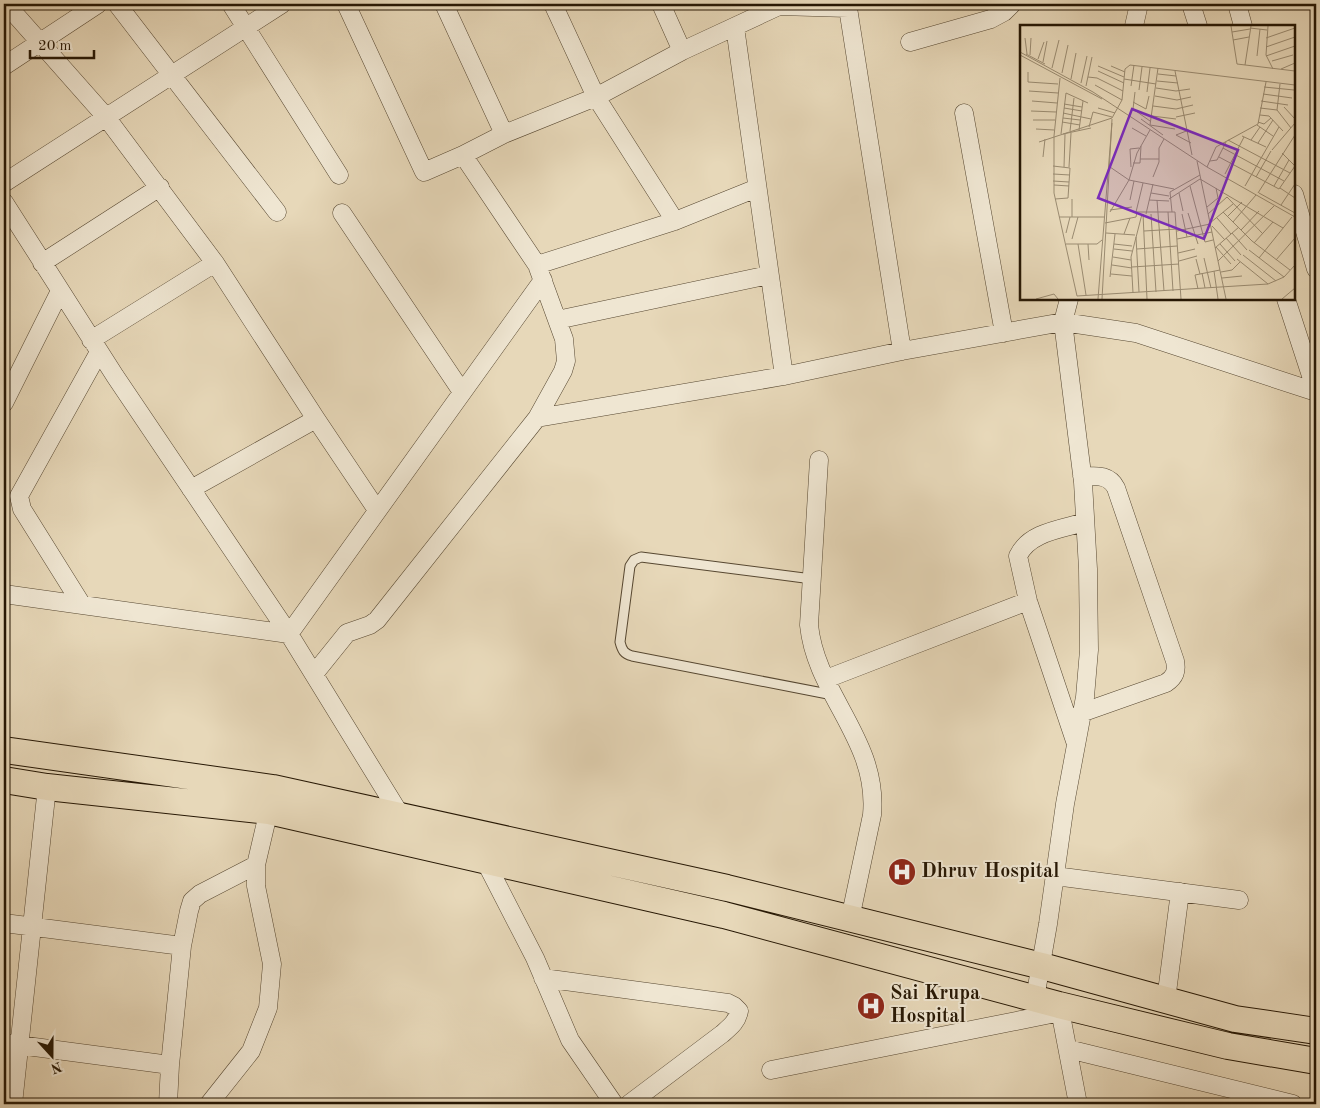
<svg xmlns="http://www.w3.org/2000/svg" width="1320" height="1108" font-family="'Old Standard TT',serif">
<rect width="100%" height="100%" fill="#e7d8b9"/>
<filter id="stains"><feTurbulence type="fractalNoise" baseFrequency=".004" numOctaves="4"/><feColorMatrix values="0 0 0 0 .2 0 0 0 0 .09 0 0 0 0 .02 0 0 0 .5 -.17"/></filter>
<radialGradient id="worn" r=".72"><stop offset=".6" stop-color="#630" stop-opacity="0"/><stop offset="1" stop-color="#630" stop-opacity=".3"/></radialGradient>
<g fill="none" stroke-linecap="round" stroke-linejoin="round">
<defs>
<path id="service" d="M812 579 641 557 634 560 630 566 620 642C622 650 624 654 632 656L833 695"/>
<path id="minor" d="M6 4 106 117 215 263 316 419 377 510
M117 4 277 212
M231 4 339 175
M346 4 424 172 463 155 504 134 596 97 682 51 779 6 848 8 902 351
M444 4 504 134
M553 4 596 97 675 221
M661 4 682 51
M1191 4 1198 26
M1237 4 1243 26
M1134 26 1139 4
M735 27 784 376
M910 42 991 19 1004 12 1012 4
M4 66 98 4
M964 113 1004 333
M4 183 282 4
M1294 194 1316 269
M4 202 115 376 289 634 401 816
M342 213 462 392
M42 263 160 187
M537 265 675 221 757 188
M1286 299 1316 391
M557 320 769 275
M91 340 215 263
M4 403 60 291
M537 418 784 376 902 351 1063 322 1136 333 1316 392
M819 460 809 625C816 695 879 740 872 815L850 919
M191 489 316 419
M4 594 289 634 543 280
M82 605 22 509 19 496 99 352
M314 674 347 633 370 625 377 620 537 418 563 371 566 361 564 339 537 265 463 155
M826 679 1028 601
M1081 713 1166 683C1175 677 1177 671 1175 661L1116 488C1109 474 1095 476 1082 476
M1075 741 1028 601 1018 556C1029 532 1062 529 1085 522
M485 861 535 958 570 1040 614 1104
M1055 876 1239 900
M4 923 182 946
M543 978 728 1003 734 1006 739 1011C737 1022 730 1027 722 1034L629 1104
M1035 998 1048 924 1065 804 1085 697 1089 650 1088 569 1083 482 1063 322 1069 299
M1166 1000 1180 892
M1059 1005 1078 1104
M4 1043 170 1065
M1068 1049 1293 1104
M771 1070 1061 1012
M13 1104 47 787
M168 1104 170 1065 182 946 189 911 192 901 200 894 256 865
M209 1104 251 1051 268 1008 272 964 256 886V865L271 801"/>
<path id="primary" d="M4 750 273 788 727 888 1042 966 1235 1019 1316 1031
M4 780 47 787 269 811 724 915 1059 1005 1228 1046 1316 1061"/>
</defs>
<use href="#service" stroke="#564731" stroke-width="11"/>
<use href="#minor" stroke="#564731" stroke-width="19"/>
<use href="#primary" stroke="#261704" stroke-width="28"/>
<use href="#service" stroke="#efe6d2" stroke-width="9"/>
<use href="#minor" stroke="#efe6d2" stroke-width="18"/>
<use href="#primary" stroke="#e7d8b9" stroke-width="26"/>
</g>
<defs>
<symbol id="hospital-disc" viewBox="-11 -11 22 22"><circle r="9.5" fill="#8f2418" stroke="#efe6d2"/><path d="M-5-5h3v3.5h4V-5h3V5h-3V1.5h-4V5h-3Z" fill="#fff"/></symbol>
</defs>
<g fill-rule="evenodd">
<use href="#hospital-disc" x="886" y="856" width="32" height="32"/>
<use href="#hospital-disc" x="855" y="990" width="32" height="32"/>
</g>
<g text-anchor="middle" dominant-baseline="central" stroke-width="4" stroke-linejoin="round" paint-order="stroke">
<g font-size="20" font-weight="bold" fill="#261704" stroke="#efe6d2" text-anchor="start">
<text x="921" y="872">Dhruv Hospital</text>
<text x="890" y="994">Sai Krupa<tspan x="890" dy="23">Hospital</tspan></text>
</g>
</g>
<g transform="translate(1020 25)">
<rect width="275" height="275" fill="#e7d8b9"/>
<path fill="none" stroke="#9a8b71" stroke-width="1" d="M211 1 217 39 275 46M248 1 246 30 253 44M230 3 247 5M212 7 230 4M5 13 7 29M246 13 275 3M213 15 229 12M246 22 275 12M0 27 73 67 187 142 275 192M6 29 25 39M0 30 82 74M10 30 11 13M237 31 240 4M246 31 275 21M18 34 24 17M252 36 273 30M23 37 27 16M225 40 231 1M78 41 104 52M91 41 105 47M32 43 39 15M261 44 275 38M78 46 104 58M155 46 172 130M8 47V57L38 59M42 48 48 20M138 49 156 51M68 52 77 53 103 66M40 53 34 111V168L57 271 248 259 264 252 275 240M51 54 56 28M104 54 136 59M137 56 158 58M61 58 67 31M75 60 102 75M66 61 72 32M111 61 114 40M244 62 274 65M136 63 156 66 170 64M119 65 122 42M9 66 38 68M115 67 113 84 130 96M127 67 130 43M243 69 272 73M135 71 157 75 171 72M12 76 37 78M241 76 268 80M113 77 126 84 129 71M44 79 62 82M133 81 156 84 173 80M264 82 275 94M44 83 62 86M78 83 95 88M240 83 257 85 271 103M257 85 260 59M11 86 36 87M43 88 71 94M240 90 249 91 263 106M132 91 156 94M156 92 175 88M43 93 60 95M121 94 143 110M13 95H35M42 97 60 100M238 97 244 99 251 93M130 100 138 43M130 100 155 104M237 100 253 111M69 102 73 87 92 92M112 103 126 111M16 104 34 105M59 105 63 76M169 105 156 110 171 118M50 106 54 73M41 109 46 68 68 78M43 109 71 103M222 111 246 122M208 115 270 148M231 115 240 102M19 117 92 93 102 75 105 44 110 40 275 60M238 118 253 95M203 123 264 156M252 125 275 98M262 128 275 141M23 132 25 114M199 132 259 164 275 141M120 134H139M177 136 206 274M190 136 197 135 206 117M113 138H120L121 121M33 141 50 143 48 173 35 174M44 142 45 109M49 142 51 108M90 142 109 155 154 164M111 142 110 124 119 123M187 142 196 122 238 99 246 57M33 149 50 150M205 149 224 112M133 152 139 137V123L144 114M236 152 251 126M33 156 49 157M123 158 116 187H155L161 274M34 160 49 161M170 161 185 217 193 215M225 161 259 102M254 161 269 135M260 163 275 173M131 168 149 171M159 168 163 186M238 168 275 110M239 168 275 188M52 174V192M149 174 180 154 263 203M110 175 114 156M129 175 149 176M137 175 144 266M261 180 275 159M187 182 198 173 196 163M90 185 112 182M90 187 109 155 117 128 130 105M148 187 153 266M152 187 150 167 180 150M203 187 232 216 270 245M168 188 178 219M123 189 127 274M126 189 133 159M131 189 136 267M162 189 167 212M188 189 207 172 243 209M208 191 222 177M39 192H84M197 193 211 209M213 197 236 170M85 198 116 192 117 187M190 198 213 179M192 201 205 215M221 205 239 186M124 206 157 204M157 206 190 199M46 208 50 192M86 208 115 210M212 208 227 225M104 209 110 193M116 212 119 267M206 213 221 230M52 214 58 192M157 214 192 207M234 218 253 197M46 219H77L82 215M58 219 66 270M68 219 69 235M94 219 112 221M200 219 215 236M196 222 211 239M195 223 219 202M94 224 112 226M117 224 157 221M229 225 264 252M158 228 175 224M223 230 256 256M93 232 111 235M184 233 191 263M239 233 272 192M176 234 180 249M217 234 248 259M256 235 275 213M159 236 177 231M198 236 254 181M92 240 112 243M112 242 159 239M194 246 198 274M201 247 212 245 220 237M182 248 185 263M91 249 112 251M90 252 95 209M202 253 222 251M178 264 175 250 200 245M113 268 111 232 122 189M16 274 34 269 38 274M78 274 92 98M82 274 92 94M262 274 275 263"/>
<path fill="#7b2cbf" fill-opacity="0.15" stroke="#7b2cbf" stroke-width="2.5" d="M112 84 218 125 184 214 78 173Z"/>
<rect width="275" height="275" fill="none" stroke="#261704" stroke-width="2.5"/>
</g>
<rect width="1320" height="1108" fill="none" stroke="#e7d8b9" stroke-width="20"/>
<rect x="5" y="5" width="1310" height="1098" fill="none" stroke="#261704" stroke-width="2.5"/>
<rect x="10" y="10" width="1300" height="1088" fill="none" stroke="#261704"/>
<g transform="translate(52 1056) rotate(159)" stroke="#efe6d2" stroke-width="4" paint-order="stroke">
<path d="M0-4L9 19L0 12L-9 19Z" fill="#261704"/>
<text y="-8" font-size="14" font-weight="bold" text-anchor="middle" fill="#261704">N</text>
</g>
<path d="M30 50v8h64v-8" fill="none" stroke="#261704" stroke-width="2.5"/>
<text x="38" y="50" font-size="15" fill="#261704" stroke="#efe6d2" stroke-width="4" paint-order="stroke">20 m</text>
<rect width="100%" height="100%" filter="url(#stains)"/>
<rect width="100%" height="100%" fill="url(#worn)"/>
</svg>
